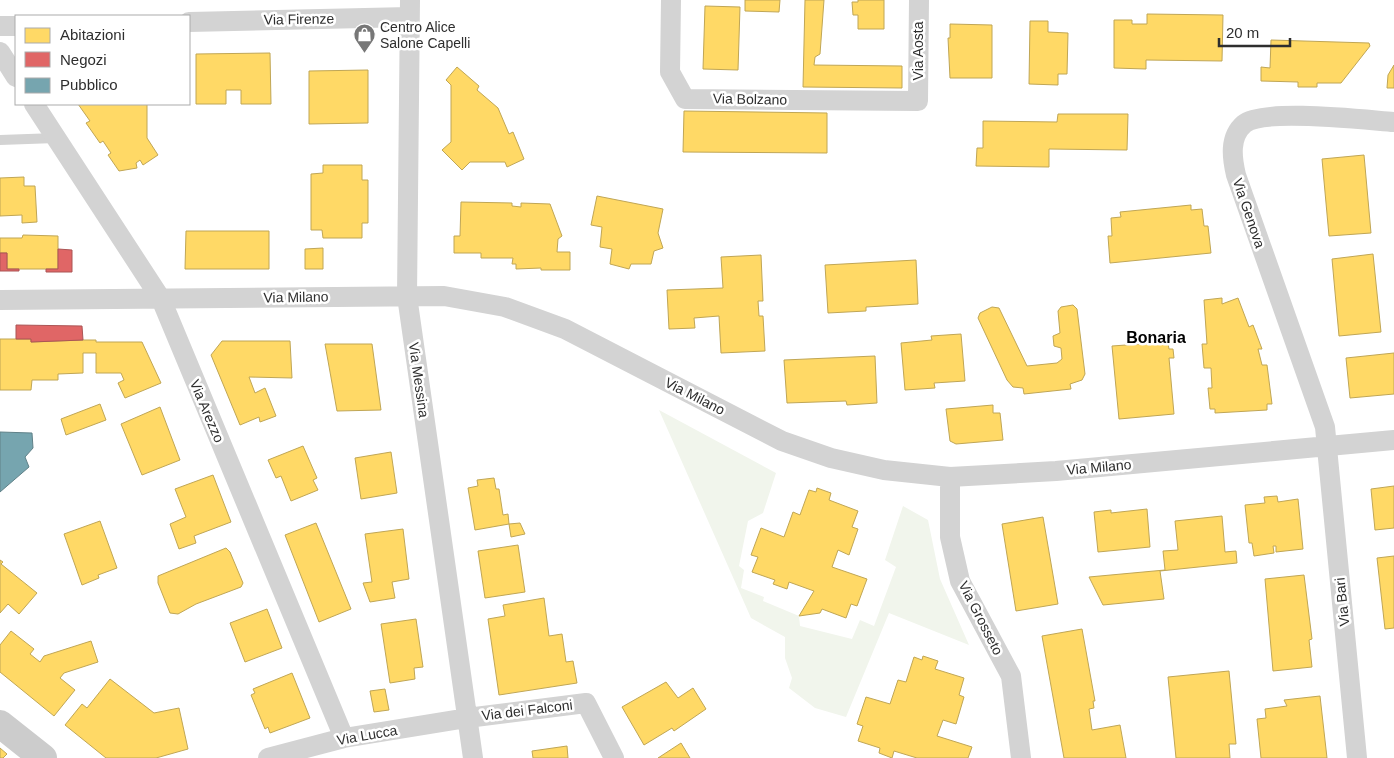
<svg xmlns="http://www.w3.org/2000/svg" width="1394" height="758" font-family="Helvetica,sans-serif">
<rect width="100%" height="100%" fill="#fff"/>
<path fill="#f1f5ec" d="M659 410 776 473 763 513 748 521 739 566 744 570 741 588 764 597 763 601 799 616 800 626 852 639 860 620 874 626 896 567 885 560 903 506 928 520 940 579 969 645 889 613 846 717 815 708 789 688 792 678 785 658V637L751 618Z"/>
<path fill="#ffd966" stroke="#c0a655" d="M745 0H780L779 12 745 11Z
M805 0H824L820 54 815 57 814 65 902 66V88L803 87Z
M858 0H884V29H858V15H853L852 2H858Z
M705 6 740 7 738 70 703 69Z
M1147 14 1223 15 1222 61 1146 60V69L1114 68V20H1132V24H1147Z
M1030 21H1048V32L1068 33 1067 74H1058V85L1029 84Z
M950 24 992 25V78H950L948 38H950Z
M1271 40 1369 43 1370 46 1341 83H1317V87H1298V82L1261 81V67L1270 68Z
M270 53 271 104H241V90H226V104H196V54Z
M1394 65V88H1387L1388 75Z
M457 67 479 86 477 90 498 108 509 134 513 132 524 159 507 167 505 162H470L462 170 442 150 451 142V85L446 80Z
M368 70V123L309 124V71Z
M78 104H147V138L158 155 143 165 140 160 136 163 137 168 119 171 108 155 111 153 103 141 100 143 86 123 90 121Z
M684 111 827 113V153L683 152Z
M1058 114H1128L1127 150 1049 149V167L976 166 977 148H983V121L1057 122Z
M1364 155 1371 233 1329 236 1322 159Z
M323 165H362V180H368V223H362V238H323L322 230H311V174L323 173Z
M24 177V186H35L37 222 22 223V215L0 216V178Z
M597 196 663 209 658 233 663 248 654 251 651 264H631L629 269 610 264 612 249 600 247 602 227 591 225Z
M461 202 512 203V206L521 207V203L550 204 562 236 558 239 557 252H570V270H541V268L516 269V264H512L513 258H481V253H454V236H460Z
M1191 205V210L1202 209 1204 226H1208L1211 253 1110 263 1108 236H1112L1111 218 1121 217 1120 212Z
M186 231H269V269H185Z
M23 235 58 236V269H7V253H0V238H22Z
M323 248V269H305V249Z
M1373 254 1381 332 1339 336 1332 259Z
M761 255 763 301H758L759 316H763L765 351 721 353 719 316 694 318 695 328 669 329 667 290 723 288 721 257Z
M916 260 918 304 866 307V311L828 313 825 265Z
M1222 298V304L1238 298 1249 327 1253 325 1262 349H1258L1262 365H1267L1272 404H1267V410L1215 413V409H1210L1208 388H1212L1211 368H1204L1202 344H1207L1204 300Z
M1073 305 1077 309 1085 374 1082 380 1070 384 1071 389 1024 394 1023 388 1013 387 1007 380 978 318 980 313 992 307 999 308 1027 366 1057 363 1062 359 1061 348 1054 346 1053 336 1060 333 1058 311 1061 307Z
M961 334 965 381 934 383 935 388 905 390 901 343 932 340 931 336Z
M1167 338 1169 349H1173L1174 358H1169L1174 414 1119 419 1112 346 1140 344V340Z
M0 339H31V342L83 340H96V342H142L161 383 125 398 118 383 124 380 121 373H96V353H83V373L58 374V380H32L31 390H0Z
M222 341H290L292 378 249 377 255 393 265 388 276 416 260 422 259 417 240 425 211 355Z
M325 344H372L381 410 337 411Z
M1394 353V394L1350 398 1346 358Z
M875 356 877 403 847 405 846 401 787 403 784 360Z
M100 404 106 420 66 435 61 419Z
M993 405V413H1000L1003 440 956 444 950 441 946 409Z
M160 407 180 460 142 475 121 424Z
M303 446 317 478 313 480 318 490 291 501 281 476 276 478 268 460Z
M391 452 397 493 361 499 355 458Z
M213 475 231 522 194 536 196 543 179 549 170 524 186 517 175 489Z
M494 478 496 489H499L503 515 508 514 509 524 475 530 468 488 478 486 477 480Z
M1394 486V528L1375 530 1371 489Z
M817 488 831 493 829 500 858 511 852 527 858 529 849 555 838 550 832 567 867 579 857 606 851 604 846 618 822 609 820 613 799 616 814 591 789 582 787 589 773 584 775 580 752 572 758 557 751 555 761 528 784 537 793 512 800 515 809 490 816 492Z
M1277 496 1278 502 1298 499 1303 549 1276 552V546H1273L1274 553 1254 556 1252 543H1249L1245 505 1265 503 1264 497Z
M1147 509 1150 547 1098 552 1094 512 1111 510V513Z
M1222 516 1225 552 1236 551 1237 563 1160 571 1164 599 1103 605 1089 577 1165 570 1163 551 1178 550 1175 521Z
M1043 517 1058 604 1016 611 1002 524Z
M100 521 117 568 98 575 99 578 82 585 64 534Z
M316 523 351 609 319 622 285 535Z
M520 523 525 534 511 537 509 524Z
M403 529 409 579 392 582 395 598 370 602 363 583 372 582 365 534Z
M518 545 525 592 485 598 478 551Z
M226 548 230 552 243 583 241 587 196 604 178 614 170 613 158 583V576Z
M1394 556V628L1385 629 1377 558Z
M0 560 3 562 1 564 37 593 19 614 8 604 0 613Z
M1304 575 1312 639 1309 640 1312 667 1273 671 1265 579Z
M544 598 549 636 562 634 566 662 573 661 577 683 499 695 488 619 505 616 503 605Z
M267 609 282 648 245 662 230 623Z
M416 619 423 667 414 668 415 679 390 683 381 624Z
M1082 629 1095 701H1093L1094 708 1089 709 1092 730 1120 725 1126 758H1064L1042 636Z
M11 631 34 649 30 654 40 662 44 656 91 641 98 662 64 673 60 678 75 690 54 716 0 672V645Z
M923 656 938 661 935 669 964 678 959 695 964 697 956 724 943 720 937 736 972 747 968 758H917L894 751 892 758 879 753 880 748 858 741 863 726 857 724 866 697 890 704 898 680 906 682 914 657 922 660Z
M1229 671 1236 744H1229L1230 758H1176L1168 677Z
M292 673 310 718 270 733 268 727 265 729 251 695 255 693 253 689Z
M110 679 154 713 179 708 188 749 156 758H106L65 725 82 704 87 708Z
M666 682 678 698 693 688 706 709 674 731 672 728 644 745 622 707Z
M385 689 389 710 374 712 370 691Z
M1320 696 1327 758H1261L1257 719 1266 718 1265 709 1287 706 1284 700Z
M681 743 690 758H658Z
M567 746 568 758H533L532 751Z
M0 748 7 754 3 758H0Z"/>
<path fill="#e06666" stroke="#ab5555" d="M58 249 72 250V272H46V269H58Z
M0 253H7V269H19V271H0Z
M16 325 82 326 83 340 31 342V339H16Z"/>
<path fill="#76a5af" stroke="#608188" d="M0 432 32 433 33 448 25 457 29 467 0 492Z"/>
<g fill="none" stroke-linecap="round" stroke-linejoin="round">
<path stroke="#d3d3d3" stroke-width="10" d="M0 140 56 138"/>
<path stroke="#d3d3d3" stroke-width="20" d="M410 0 407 296 473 758
M671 0 670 72 685 99 918 101 919 0
M189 22 409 17
M0 26H16
M0 52 16 77
M34 104 161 299 344 738
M0 300 444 296 505 307 565 329 782 441 831 458 884 470 950 477 1056 471 1394 440
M950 477V537L960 581 1011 676 1021 758
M268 758 344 738 467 718 586 703 614 758
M1357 758 1325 427 1236 175C1232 158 1229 137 1244 124 1263 108 1366 120 1394 122"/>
<path stroke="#ccc" stroke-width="28" d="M0 724 43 758"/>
</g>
<defs>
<symbol id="shop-pin" viewBox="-11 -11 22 30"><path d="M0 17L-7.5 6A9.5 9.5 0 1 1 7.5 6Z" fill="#777" stroke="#fff"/><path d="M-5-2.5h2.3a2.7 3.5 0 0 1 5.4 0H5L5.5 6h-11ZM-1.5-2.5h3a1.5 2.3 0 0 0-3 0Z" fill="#fff"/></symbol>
</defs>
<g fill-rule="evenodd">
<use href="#shop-pin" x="352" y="22" width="25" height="34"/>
</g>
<g text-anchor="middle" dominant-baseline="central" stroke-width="5" stroke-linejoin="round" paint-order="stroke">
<g font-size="14" fill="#2e2e2e" stroke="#fff">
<text transform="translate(299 19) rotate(-1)">Via Firenze</text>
<text transform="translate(918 51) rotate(-90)">Via Aosta</text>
<text transform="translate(750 99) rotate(1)">Via Bolzano</text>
<text transform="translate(1249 213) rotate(71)">Via Genova</text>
<text transform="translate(296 297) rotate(-1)">Via Milano</text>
<text transform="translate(419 380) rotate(82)">Via Messina</text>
<text transform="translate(695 396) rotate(27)">Via Milano</text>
<text transform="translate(207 411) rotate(67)">Via Arezzo</text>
<text transform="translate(1099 467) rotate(-5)">Via Milano</text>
<text transform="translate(1342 602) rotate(-96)">Via Bari</text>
<text transform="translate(981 618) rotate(63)">Via Grosseto</text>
<text transform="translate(527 710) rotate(-7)">Via dei Falconi</text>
<text transform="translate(367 735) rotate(-10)">Via Lucca</text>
</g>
<g font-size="14" fill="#2e2e2e" stroke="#fff" text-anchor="start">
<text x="380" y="27">Centro Alice<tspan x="380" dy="16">Salone Capelli</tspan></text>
</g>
<g font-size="16" font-weight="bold" fill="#000" stroke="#fff">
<text x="1156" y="337">Bonaria</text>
</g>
</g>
<rect x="15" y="15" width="175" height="90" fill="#ffffff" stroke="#ababab"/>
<rect x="25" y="28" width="25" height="15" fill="#ffd966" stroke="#ababab"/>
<text x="60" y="40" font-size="15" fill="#2e2e2e">Abitazioni</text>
<rect x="25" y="52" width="25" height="15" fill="#e06666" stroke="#ababab"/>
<text x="60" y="65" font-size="15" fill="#2e2e2e">Negozi</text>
<rect x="25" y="78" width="25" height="15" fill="#76a5af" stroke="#ababab"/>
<text x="60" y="90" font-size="15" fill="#2e2e2e">Pubblico</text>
<path d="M1219 38v8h71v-8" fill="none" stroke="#2e2e2e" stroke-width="2.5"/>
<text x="1226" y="38" font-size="15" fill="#2e2e2e" stroke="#ffffff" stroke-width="4" paint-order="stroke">20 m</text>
</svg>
